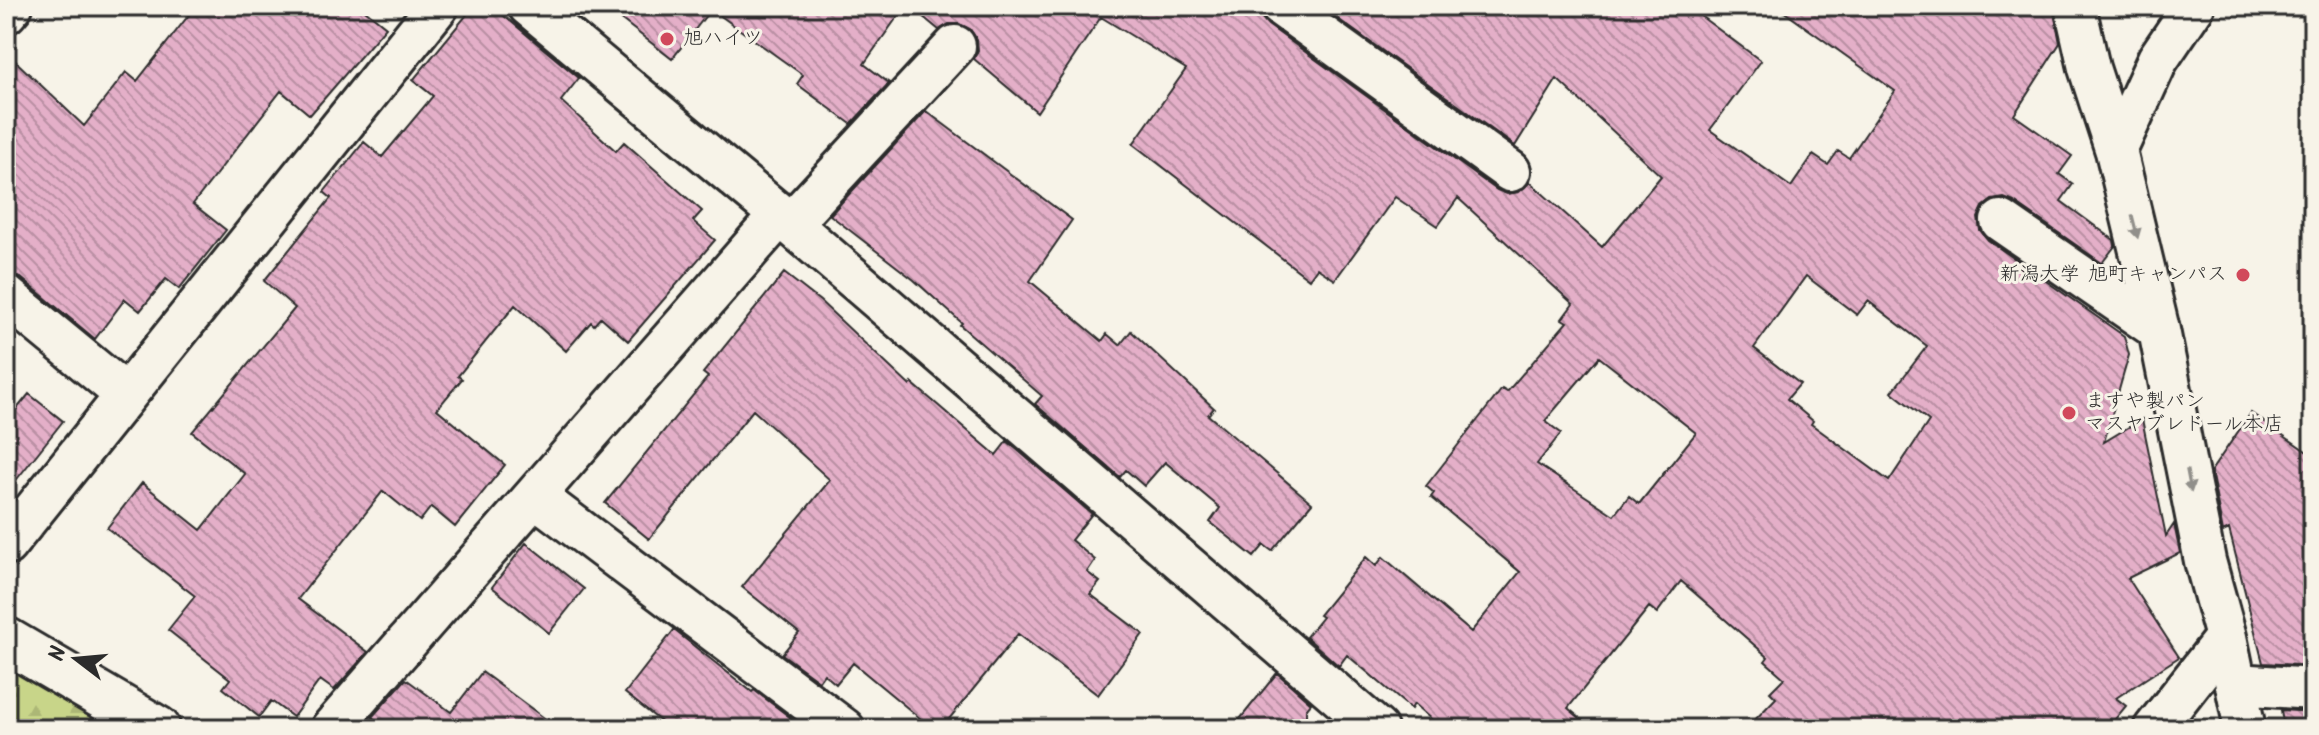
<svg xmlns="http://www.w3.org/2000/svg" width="2319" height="735" font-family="Kalam,'Klee One',sans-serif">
<defs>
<pattern id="forest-firs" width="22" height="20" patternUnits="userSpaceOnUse" patternTransform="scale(2)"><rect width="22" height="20" fill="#c8d589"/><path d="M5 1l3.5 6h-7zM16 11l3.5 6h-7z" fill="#acb776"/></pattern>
<pattern id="building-back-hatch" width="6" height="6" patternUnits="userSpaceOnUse" patternTransform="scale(2)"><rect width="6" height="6" fill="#e4afc8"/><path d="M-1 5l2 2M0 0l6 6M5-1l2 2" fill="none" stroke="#b98fa3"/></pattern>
</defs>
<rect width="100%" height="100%" fill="#f7f3e8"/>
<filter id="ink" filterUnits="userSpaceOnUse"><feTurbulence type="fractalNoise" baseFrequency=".0125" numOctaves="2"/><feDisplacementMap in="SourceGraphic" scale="16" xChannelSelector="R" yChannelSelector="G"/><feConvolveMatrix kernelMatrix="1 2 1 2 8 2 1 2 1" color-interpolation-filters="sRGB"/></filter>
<g filter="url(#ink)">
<path fill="url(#forest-firs)" stroke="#7a805a" stroke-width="2" d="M6 665 118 729H6Z"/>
<path fill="url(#building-back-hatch)" stroke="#2b2b2b" stroke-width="2" fill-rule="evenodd" d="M196 6H360L386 27 310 115 281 91 193 204 226 230 179 289 166 279 140 311 125 299 95 339 21 278 6 274V52L84 126 126 72 137 81Z
M474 6H492L579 78 561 101 616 151 624 142 702 211 693 221 715 240 628 341 601 317 594 325 591 322 566 351 515 305 458 376 462 379 437 409 505 465 455 527 431 507 420 521 383 491 298 599 368 652 334 690 320 680 293 717 271 701 259 717 223 688 230 679 168 630 195 596 107 528 142 483 201 530 245 474 192 432 295 308 264 281 331 198 324 192 364 142 382 157 433 96 413 80Z
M604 6H905L864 64 889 83 851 124 797 84 803 75 711 9 672 59Z
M910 6H1258L1260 16 1268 25 1497 190 1507 194 1519 192 1530 182 1602 247 1661 176 1557 79 1515 146 1320 6H1687L1761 61 1710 130 1791 187 1813 155 1828 165 1838 151 1849 158 1895 91 1776 6H2053L2060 43 2014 115 2072 156 2059 174 2073 184 2061 201 2114 240 2115 246 2102 263 2014 202 2004 198 1992 200 1983 207 1978 218 1980 230 1988 240 2124 336 2129 355 2104 442 2142 419 2166 536 2174 524 2180 553 2128 578 2179 657 2116 698 2126 706 2107 729H1746L1776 698 1770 692 1784 678 1765 661 1768 657 1681 581 1657 613 1649 607 1568 708 1593 729H1442L1414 704 1411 709 1347 655 1339 666 1306 637 1322 617 1319 615 1366 557 1376 566 1383 557 1471 632 1520 572 1431 497 1434 493 1426 486 1502 389 1507 392 1567 322 1562 319 1573 304 1458 198 1438 226 1395 197 1335 280 1317 268 1309 279 1133 144 1186 69 1101 17 1037 112 974 59 978 50 977 40 970 29 959 24H949L939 30ZM1806 276 1857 315 1868 301 1927 346 1892 392 1929 421 1889 481 1811 424 1813 421 1787 399 1800 384 1754 348ZM1599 357 1696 433 1639 504 1629 496 1614 515 1537 464 1561 433 1545 421Z
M926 111 1072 220 1030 281 1102 341 1107 334 1120 345 1131 331 1214 408 1208 415 1312 503 1272 551 1264 545 1254 557 1210 522 1220 508 1165 462 1144 486 1126 470 1120 477 1035 404 1042 396 960 325 962 323 914 280 830 215Z
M784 273 820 301 910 386 912 383 996 455 1007 441 1092 514 1071 540 1095 560 1087 572 1100 582 1090 594 1143 634 1098 695 1018 634 941 729H933L853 663 836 684 824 674 819 681 782 654 799 633 742 587 830 480 753 410 649 539 605 503 708 377 703 373Z
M29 394 63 421 6 493V422Z
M2251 413 2313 456V666L2263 663 2229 529 2223 532 2211 471Z
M526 543 584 589 549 633 492 587Z
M674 630 752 692 754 690 791 718 789 721 800 729H670L625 693Z
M482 672 559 729H388L372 717 406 679 451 712Z
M1277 673 1311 703 1306 709V729H1232Z
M2281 710 2313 712V729H2284Z"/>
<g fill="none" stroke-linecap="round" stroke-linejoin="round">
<defs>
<path id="street" d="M1281 6 1510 171
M2075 6 2089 68 2116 151 2159 330 2205 561 2226 637 2245 729
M6 13 12 6
M2116 151 2158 59 2194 6
M780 215 1377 729
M2001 221 2159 330
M790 224 955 46
M6 296 126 395
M536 497 844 729
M6 545 438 6
M2236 684 2313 689
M331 729 780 215 529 6
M2154 729 2226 637"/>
<path id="secondary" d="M6 640 158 729"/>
</defs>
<use href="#street" stroke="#2b2b2b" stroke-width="46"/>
<use href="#secondary" stroke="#2b2b2b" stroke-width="50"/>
<use href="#street" stroke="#f7f3e8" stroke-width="40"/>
<use href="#secondary" stroke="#f7f3e8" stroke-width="44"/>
</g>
<defs><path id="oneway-solid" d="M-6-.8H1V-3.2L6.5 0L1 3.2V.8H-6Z" transform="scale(2)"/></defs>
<g fill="#918f8a">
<use href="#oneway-solid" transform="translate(2135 227) rotate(76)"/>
<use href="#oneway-solid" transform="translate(2189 481) rotate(79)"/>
</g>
</g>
<g fill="#d1495b" stroke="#f7f3e8" stroke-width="3">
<circle cx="667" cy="39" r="8"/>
<circle cx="2243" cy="275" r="8"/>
<circle cx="2069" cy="413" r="8"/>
</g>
<g text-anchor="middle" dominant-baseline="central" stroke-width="6" stroke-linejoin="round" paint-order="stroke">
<g font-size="20" fill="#2b2b2b" stroke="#f7f3e8" text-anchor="start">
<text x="683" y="39">旭ハイツ</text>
<text x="2227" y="275" text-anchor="end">新潟大学 旭町キャンパス</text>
<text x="2085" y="402">ますや製パン<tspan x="2085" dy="23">マスヤブレドール本店</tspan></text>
</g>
</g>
<rect width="2319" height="735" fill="none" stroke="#f7f3e8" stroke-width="32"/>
<rect x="16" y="16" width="2287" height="703" fill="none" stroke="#2b2b2b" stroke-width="3" filter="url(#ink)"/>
<g transform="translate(76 659) rotate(286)" stroke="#f7f3e8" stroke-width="6" paint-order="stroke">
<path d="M0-6L14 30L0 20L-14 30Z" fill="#2b2b2b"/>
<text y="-12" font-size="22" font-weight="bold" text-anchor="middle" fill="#2b2b2b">N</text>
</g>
</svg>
